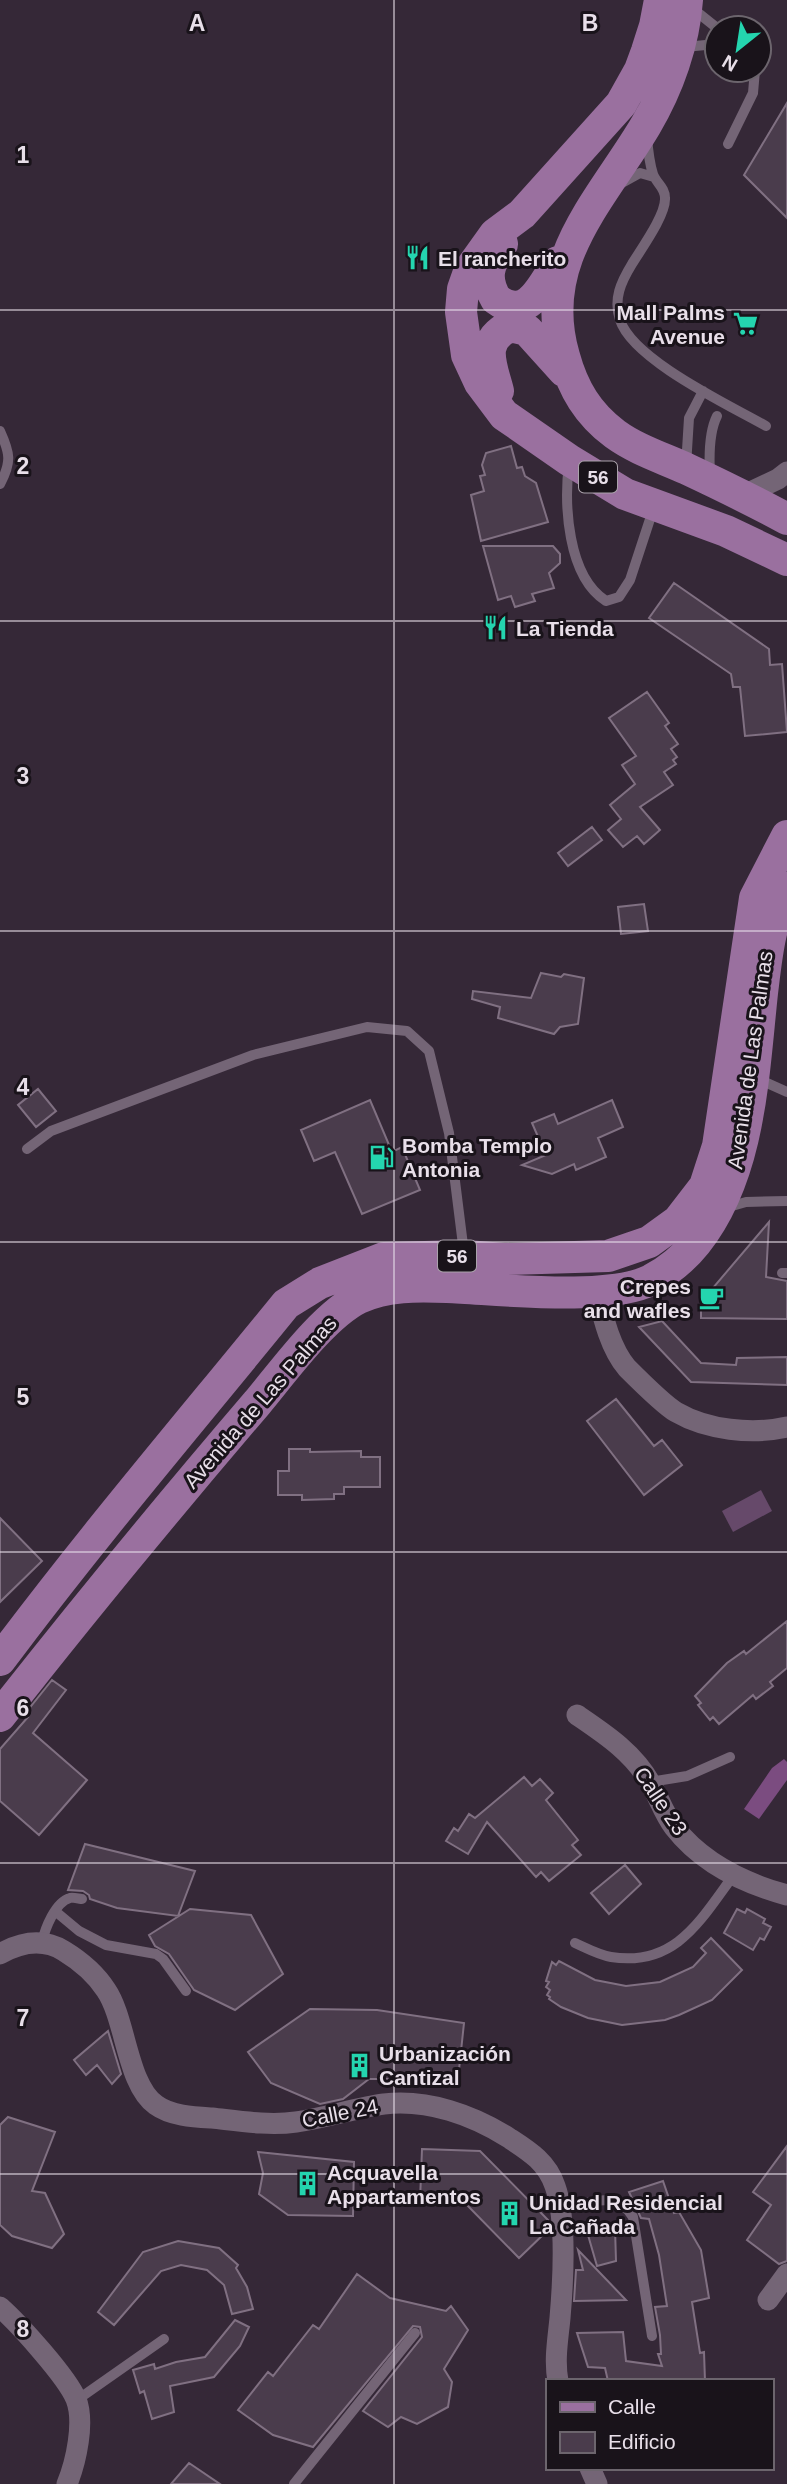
<svg xmlns="http://www.w3.org/2000/svg" width="787" height="2484" font-family="Helvetica,sans-serif">
<rect width="100%" height="100%" fill="#352837"/>
<path fill="#66496a" d="M761 1490 772 1511 733 1532 722 1511Z"/>
<path fill="#7b4c80" d="M784 1759 787 1762V1780L759 1819 744 1809 772 1768Z"/>
<path fill="#4a3c4c" stroke="#807082" stroke-width="2" d="M787 103V218L744 175Z
M511 446 517 468 522 467 525 476 536 483 548 522 481 541 471 495 484 491 480 476 485 475 482 465 486 453Z
M483 546H553L560 554V563L549 573 554 588 532 594 535 601 515 607 511 596 498 600Z
M674 583 769 649 770 665 782 664 787 732 745 736 740 687H733L731 674 649 618Z
M647 692 669 723 665 726 678 744 671 749 677 757 673 760 676 764 664 772 673 785 640 807 660 830 644 844 637 836 623 847 608 830 621 819 610 805 635 784 622 765 636 756 609 718Z
M592 827 602 840 568 866 558 853Z
M644 904 648 931 621 934 618 907Z
M541 973 561 977 564 974 584 978 578 1024 560 1027 554 1034 498 1018 500 1007 472 999 473 991 531 998Z
M38 1089 56 1111 36 1127 18 1105Z
M370 1100 392 1152 402 1147 420 1190 362 1214 335 1152 314 1161 301 1130Z
M612 1100 623 1127 598 1138 606 1157 576 1170 574 1164 552 1174 522 1165 546 1155 532 1123 554 1114 558 1124Z
M769 1222 766 1277 787 1281V1319L701 1318V1302Z
M662 1321 701 1363 736 1365 737 1358 787 1357V1385L691 1382 639 1327Z
M616 1399 654 1446 662 1440 682 1465 644 1495 587 1421Z
M289 1449H310V1452L361 1451V1457H380V1487H344V1494H334V1499L302 1500V1495H278V1471H289Z
M0 1518 42 1561 0 1602Z
M787 1621V1668L770 1682 773 1686 756 1699 753 1695 719 1724 713 1717 710 1720 698 1705 701 1703 695 1696 727 1663 744 1651 746 1654Z
M52 1680 66 1690 33 1733 87 1780 39 1835 0 1801V1749L28 1717 24 1715Z
M524 1777 532 1786 540 1779 553 1793 546 1800 578 1840 572 1845 581 1855 549 1881 541 1872 536 1877 487 1822 468 1854 446 1841 454 1828 458 1831 469 1814 475 1818Z
M85 1844 195 1871 178 1916 117 1908 90 1899 89 1895 83 1891 68 1890Z
M625 1865 641 1884 609 1914 591 1893Z
M190 1909 251 1915 283 1974 235 2010 194 1990 169 1954 155 1946 149 1935Z
M737 1909 745 1913 747 1909 765 1919 763 1923 771 1927 764 1940 760 1938 753 1950 724 1933Z
M711 1938 742 1970 712 2000 679 2015 665 2020 622 2025 588 2018 561 2007 549 1999 550 1997 547 1995 550 1990 546 1987 549 1982 546 1981 552 1962 556 1965 559 1961 595 1980 626 1986 660 1982 693 1967 706 1953 701 1948Z
M310 2009 377 2010 464 2023 458 2079H369L343 2099 320 2104 271 2083 248 2052Z
M108 2031 121 2074 112 2084 97 2065 86 2075 74 2060Z
M8 2117 55 2132 32 2191 45 2193 64 2234 52 2248 12 2236 0 2225V2125Z
M787 2146V2261L779 2264 747 2240 771 2205 753 2192Z
M422 2149 480 2151 548 2220 549 2229 519 2258 465 2203 420 2201Z
M258 2152 354 2162 353 2216 288 2215 259 2194 263 2173Z
M663 2181 674 2213 679 2212 701 2250 709 2298 692 2302 700 2353 704 2352 705 2381H608L605 2368 588 2367 577 2333 623 2332 626 2361 662 2366 658 2354H661L660 2335 655 2307 667 2306 659 2255 649 2219 641 2218 629 2192Z
M615 2228 616 2261 597 2266 588 2235Z
M178 2241 219 2248 238 2265 236 2268 247 2287 253 2309 232 2314 224 2285 207 2270 181 2265 161 2271 114 2325 98 2312 143 2252Z
M578 2250 626 2300 574 2301 576 2270H583Z
M357 2274 390 2298 446 2311 451 2306 468 2330 444 2369 452 2382 448 2407 417 2424 401 2417 388 2427 363 2411 422 2337 420 2327 413 2326 313 2447 273 2435 238 2410 268 2372 273 2376 313 2325 319 2329Z
M235 2320 249 2327 240 2346 214 2377 170 2386 174 2412 152 2419 144 2391 140 2393 133 2370 154 2364 155 2369 176 2362 205 2357Z
M189 2463 220 2484H171Z"/>
<g fill="none" stroke-linecap="round" stroke-linejoin="round">
<path stroke="#746576" stroke-width="10" d="M692 8 717 28
M684 47 717 44
M647 137C648 150 649 162 653 174 656 183 665 187 665 198 666 215 641 249 632 264 621 282 613 299 620 320 633 360 729 405 766 426
M728 144 753 93 755 70
M622 183 640 173 654 177
M0 431C10 453 12 462 0 484
M569 463C564 504 567 576 606 601L619 597 630 580 654 507
M686 466 689 418 703 391
M710 474C709 456 709 432 717 416
M758 1079 787 1092
M27 1149 51 1131 253 1055 367 1027 407 1031 429 1051 449 1133 464 1253
M725 1208 746 1202 787 1201
M782 1273H787
M650 1782 687 1776 730 1757
M55 1911 79 1931 106 1945 156 1954 163 1959 186 1991
M42 1942C45 1929 55 1902 70 1898 72 1897 80 1899 82 1899
M575 1943C586 1948 599 1955 611 1957 675 1967 700 1921 733 1876
M560 2210C587 2204 615 2188 633 2217L652 2336
M77 2400 164 2339
M294 2484 415 2333"/>
<path stroke="#746576" stroke-width="21" d="M744 495 778 479 787 472
M597 1292C603 1317 610 1348 627 1368 637 1378 664 1405 676 1412 707 1430 752 1435 787 1427
M577 1715C605 1734 634 1753 651 1784 659 1798 664 1814 674 1827 702 1863 743 1883 787 1895
M0 1954C21 1942 43 1938 64 1951 82 1962 95 1973 106 1990 126 2019 127 2085 156 2105 171 2116 194 2117 212 2118 239 2121 269 2126 296 2122 326 2118 355 2108 384 2104 428 2099 473 2115 509 2138 529 2151 547 2162 555 2186 567 2219 563 2283 560 2318 558 2339 554 2360 558 2381
M768 2300 787 2274
M0 2307C19 2324 67 2377 76 2399 85 2422 76 2462 67 2484
M590 2468 597 2484"/>
<path stroke="#9a709f" stroke-width="32" d="M660 0 655 26 647 51 640 70 621 104 522 214 495 234 470 269 463 289 461 312 467 355 480 383 504 415 569 460 625 494 726 531 787 560
M687 0C684 43 668 88 646 125 601 201 536 261 564 356 573 389 588 414 615 434 637 450 663 458 687 469 721 485 754 501 787 519
M502 244C489 264 483 277 496 299 528 323 542 286 558 262
M498 391C491 364 479 341 510 326L527 330 564 371
M0 1660C91 1538 190 1422 286 1304L320 1283 384 1258 465 1256 505 1259 608 1256 649 1242 678 1221 705 1186 718 1146 755 898 787 836
M0 1716C83 1610 169 1506 257 1403 283 1372 323 1316 359 1298 387 1285 418 1286 447 1287 499 1289 607 1302 651 1280 668 1271 684 1258 696 1243 750 1175 753 1077 762 993 767 952 769 926 787 888"/>
</g>
<path fill="none" stroke="#e8dfe9" stroke-width="2" stroke-opacity="0.55" d="M394 0V2484M0 310H787M0 621H787M0 931H787M0 1242H787M0 1552H787M0 1863H787M0 2174H787"/>
<defs>
<symbol id="restaurant-bare" viewBox="-9 -9 18 18"><path d="M-5-6h1v4h1v-4h1v4h1v-4h1v5L-1.5 .5V6h-2V.5L-5-1ZM5-6V6H3V1.5H1.5Q1.5-4 5-6Z" fill="#24d5af" stroke="#19131a" stroke-width="2.5" paint-order="stroke"/></symbol>
<symbol id="supermarket-bare" viewBox="-9 -9 18 18"><path d="M-6-5.5h2.5l.6 2H6L4.5 2H-2.5L-4.4-4H-6ZM-1.5 3.2a1.3 1.3 0 1 0 .1 0ZM3 3.2a1.3 1.3 0 1 0 .1 0Z" fill="#24d5af" stroke="#19131a" stroke-width="2.5" paint-order="stroke"/></symbol>
<symbol id="fuel-bare" viewBox="-9 -9 18 18"><path d="M-5.5-6h7V0h2V4h1.3V-2.5L3-4.5l.8-.8L6-3V5H2.5V1h-1V6h-7ZM-4.2-4.7v3.2H.2V-4.7Z" fill="#24d5af" stroke="#19131a" stroke-width="2.5" paint-order="stroke"/></symbol>
<symbol id="cafe-bare" viewBox="-9 -9 18 18"><path d="M-5.5-4.5H6V0H3Q3 3.5 0 3.5H-2.5Q-5.5 3.5-5.5 0ZM3-3.2v2h1.7v-2ZM-6 4.5H4V6H-6Z" fill="#24d5af" stroke="#19131a" stroke-width="2.5" paint-order="stroke"/></symbol>
<symbol id="building-bare" viewBox="-9 -9 18 18"><path d="M-4-6H4V6H1V3H-1V6H-4ZM-2.5-4.3h1.7v1.8h-1.7ZM.8-4.3h1.7v1.8H.8ZM-2.5-1h1.7V.8h-1.7ZM.8-1h1.7V.8H.8Z" fill="#24d5af" stroke="#19131a" stroke-width="2.5" paint-order="stroke"/></symbol>
</defs>
<g fill-rule="evenodd">
<use href="#restaurant-bare" x="400" y="240" width="35" height="35"/>
<use href="#supermarket-bare" x="728" y="306" width="35" height="35"/>
<use href="#restaurant-bare" x="478" y="610" width="35" height="35"/>
<use href="#fuel-bare" x="364" y="1140" width="35" height="35"/>
<use href="#cafe-bare" x="694" y="1280" width="35" height="35"/>
<use href="#building-bare" x="342" y="2048" width="35" height="35"/>
<use href="#building-bare" x="290" y="2166" width="35" height="35"/>
<use href="#building-bare" x="492" y="2196" width="35" height="35"/>
</g>
<g text-anchor="middle" dominant-baseline="central" stroke-width="6" stroke-linejoin="round" paint-order="stroke">
<g fill="#19131a" stroke="#aaa2ab" stroke-width="2">
<rect x="579" y="461.5" width="38" height="31" rx="5"/>
<rect x="438" y="1240.5" width="38" height="31" rx="5"/>
</g>
<g font-size="19" font-weight="bold" fill="#e8dfe9">
<text x="598" y="477">56</text>
<text x="457" y="1256">56</text>
</g>
<g font-size="21" font-weight="bold" fill="#e8dfe9" stroke="#19131a" text-anchor="start">
<text x="438" y="258">El rancherito</text>
<text x="725" y="312" text-anchor="end">Mall Palms<tspan x="725" dy="24">Avenue</tspan></text>
<text x="516" y="628">La Tienda</text>
<text x="402" y="1145">Bomba Templo<tspan x="402" dy="24">Antonia</tspan></text>
<text x="691" y="1286" text-anchor="end">Crepes<tspan x="691" dy="24">and wafles</tspan></text>
<text x="379" y="2053">Urbanización<tspan x="379" dy="24">Cantizal</tspan></text>
<text x="327" y="2172">Acquavella<tspan x="327" dy="24">Appartamentos</tspan></text>
<text x="529" y="2202">Unidad Residencial<tspan x="529" dy="24">La Cañada</tspan></text>
</g>
<g font-size="21" fill="#e8dfe9" stroke="#19131a">
<text transform="translate(750 1060) rotate(-82)">Avenida de Las Palmas</text>
<text transform="translate(260 1402) rotate(-49)">Avenida de Las Palmas</text>
<text transform="translate(661 1801) rotate(56)">Calle 23</text>
<text transform="translate(340 2113) rotate(-11)">Calle 24</text>
</g>
</g>
<g font-size="23" text-anchor="middle" font-weight="bold" fill="#e8dfe9" stroke="#19131a" stroke-width="6" stroke-linejoin="round" paint-order="stroke">
<text x="197" y="31">A</text>
<text x="590" y="31">B</text>
<text x="23" y="163">1</text>
<text x="23" y="474">2</text>
<text x="23" y="784">3</text>
<text x="23" y="1095">4</text>
<text x="23" y="1405">5</text>
<text x="23" y="1716">6</text>
<text x="23" y="2026">7</text>
<text x="23" y="2337">8</text>
</g>
<rect x="546" y="2379" width="228" height="91" fill="#19131a" stroke="#6c656d" stroke-width="2"/>
<rect x="560" y="2402" width="35" height="10" fill="#9a709f" stroke="#6c656d" stroke-width="2"/>
<text x="608" y="2414" font-size="21" fill="#e8dfe9">Calle</text>
<rect x="560" y="2432" width="35" height="21" fill="#4a3c4c" stroke="#6c656d" stroke-width="2"/>
<text x="608" y="2449" font-size="21" fill="#e8dfe9">Edificio</text>
<g transform="translate(738 49) rotate(210)"><circle r="33" fill="#19131a" stroke="#6c656d" stroke-width="2"/>
<path d="M0-5L12 26L0 18L-12 26Z" fill="#24d5af"/>
<text y="-10" font-size="19" font-weight="bold" text-anchor="middle" fill="#e8dfe9">N</text>
</g>
</svg>
